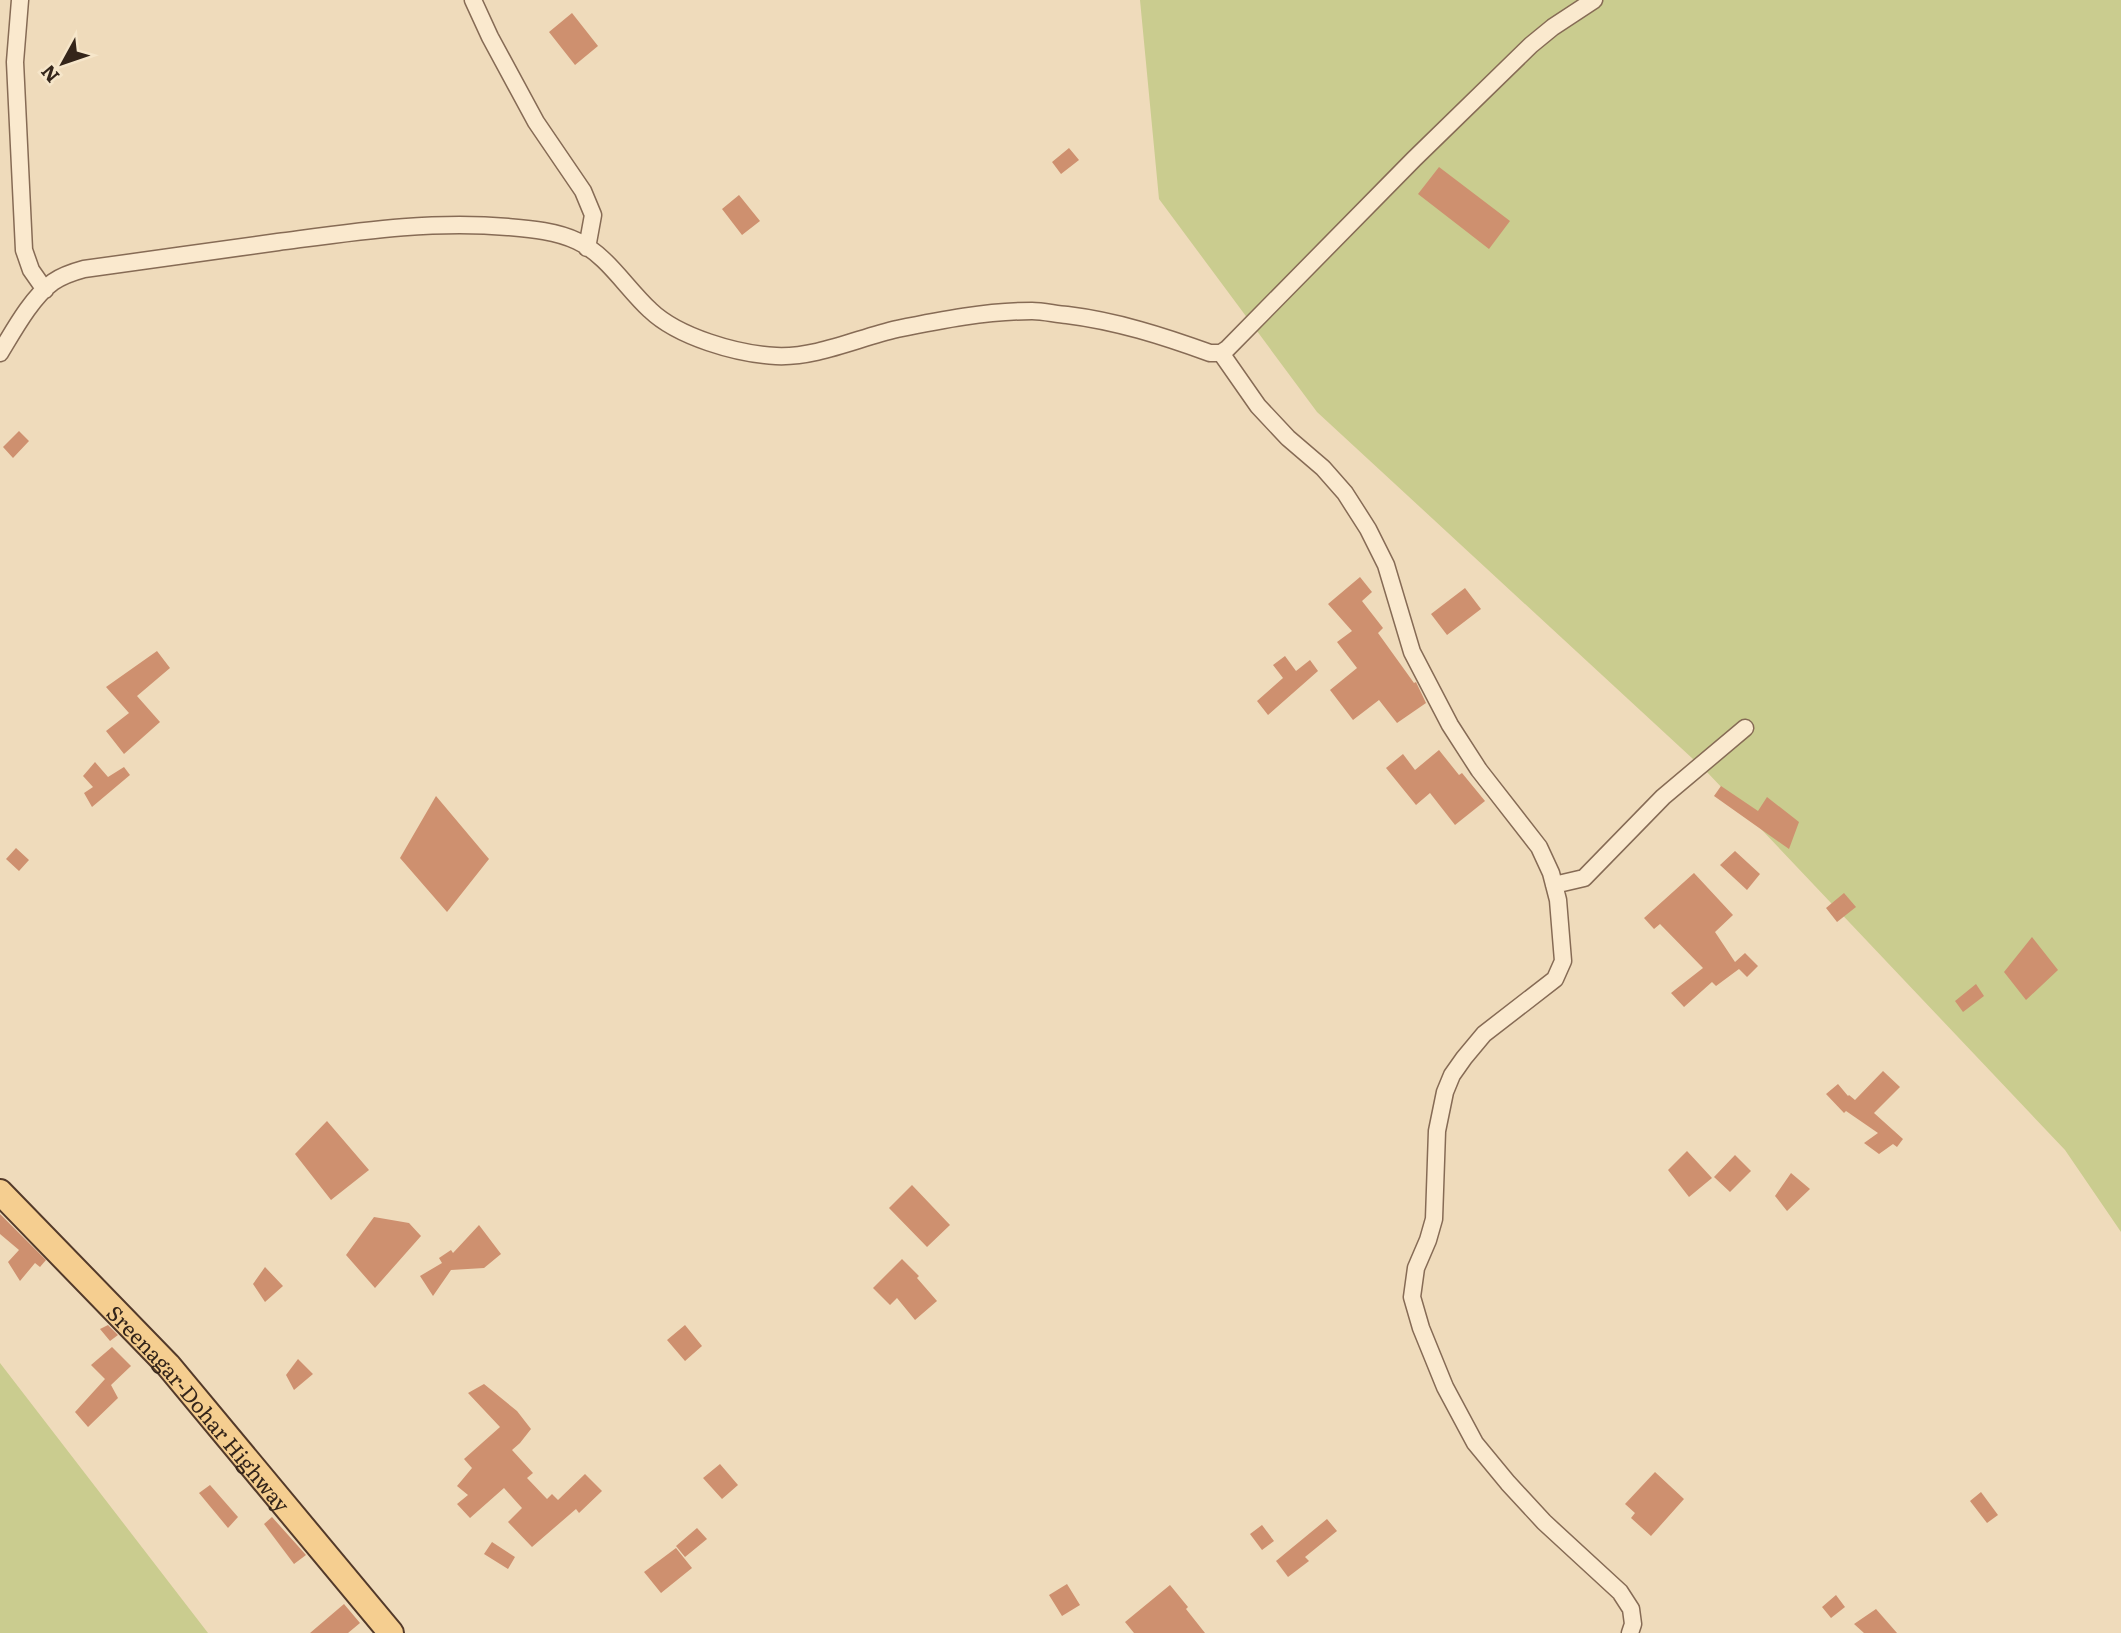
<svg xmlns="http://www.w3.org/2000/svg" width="2121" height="1633" font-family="Literata,serif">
<rect width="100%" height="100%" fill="#efdbbb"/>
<path fill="#cacc8f" d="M1140 0H2121V1232L2065 1150 1706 771 1317 412 1159 199Z
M0 1363 208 1633H0Z"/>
<path fill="#ce906f" d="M572 13 598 46 575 65 549 32Z
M1069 148 1079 160 1061 174 1052 162Z
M1439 167 1510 221 1489 249 1418 194Z
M739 195 760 221 742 235 722 209Z
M19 431 29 441 13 458 3 447Z
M1360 577 1372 592 1362 601 1383 628 1378 633 1414 683 1416 682 1426 703 1397 723 1379 700 1353 720 1330 690 1357 668 1337 642 1352 631 1328 604Z
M1465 588 1481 609 1447 635 1431 614Z
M157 651 170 668 137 696 160 722 124 754 106 731 129 713 106 687Z
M1285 656 1296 671 1310 660 1318 671 1268 715 1257 701 1283 678 1273 665Z
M1439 750 1459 775 1462 773 1485 801 1455 825 1430 793 1416 805 1386 768 1403 754 1415 770Z
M95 762 108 777 124 767 130 775 92 807 84 793 93 787 83 776Z
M1721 786 1758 811 1767 797 1799 822 1789 849 1714 796Z
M436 796 489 859 447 912 400 858Z
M16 848 29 860 19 871 6 859Z
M1735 851 1760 874 1747 890 1720 865Z
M1694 873 1733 915 1715 932 1735 962 1745 953 1758 966 1747 977 1739 969 1716 986 1712 982 1684 1007 1671 993 1703 968 1660 924 1654 929 1644 918Z
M1844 893 1856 907 1837 922 1826 908Z
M2032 937 2058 970 2026 1000 2004 972Z
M1976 984 1984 996 1963 1012 1955 1001Z
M1883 1071 1900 1087 1874 1113 1903 1139 1897 1147 1893 1144 1879 1154 1864 1143 1878 1133 1846 1111 1844 1113 1826 1094 1838 1084 1848 1096 1849 1095 1855 1100Z
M327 1121 369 1170 331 1200 295 1154Z
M1687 1151 1712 1178 1689 1197 1668 1170Z
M1735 1155 1751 1171 1730 1192 1714 1177Z
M1791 1173 1810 1189 1787 1211 1775 1196Z
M912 1185 950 1225 927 1247 889 1208Z
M0 1214 46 1260 40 1267 35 1263 20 1281 8 1262 19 1250 0 1234Z
M374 1217 409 1223 421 1236 375 1288 346 1255Z
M479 1225 501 1254 484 1268 451 1270 433 1296 420 1276 442 1263 439 1258 451 1250 453 1253Z
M902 1259 919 1276 917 1278 937 1301 915 1320 897 1298 890 1305 873 1288Z
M265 1267 283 1286 265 1302 253 1284Z
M108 1325 118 1335 110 1341 100 1329Z
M685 1325 702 1346 685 1361 667 1340Z
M112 1347 131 1366 111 1385 118 1398 88 1427 75 1412 105 1379 91 1365Z
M298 1359 313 1374 294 1390 286 1375Z
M484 1384 517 1411 531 1429 520 1443 512 1450 533 1473 527 1478 547 1499 552 1494 558 1500 585 1474 602 1491 579 1513 576 1509 532 1547 508 1522 522 1508 504 1488 470 1518 457 1504 468 1495 457 1486 472 1468 464 1459 500 1427 468 1393Z
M720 1464 738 1485 722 1499 703 1478Z
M1655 1472 1684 1499 1651 1536 1631 1518 1635 1513 1625 1504Z
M210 1485 238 1517 228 1528 199 1493Z
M1981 1492 1998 1515 1987 1523 1970 1501Z
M272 1517 306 1555 294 1564 264 1524Z
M1327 1519 1337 1531 1305 1557 1309 1561 1288 1577 1276 1561Z
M1262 1525 1274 1541 1262 1550 1250 1534Z
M697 1528 707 1539 685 1557 676 1546Z
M492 1542 515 1557 508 1569 484 1554Z
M676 1548 692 1568 661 1593 644 1572Z
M1067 1584 1080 1605 1062 1616 1049 1595Z
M1170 1585 1188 1607 1186 1609 1205 1633H1134L1125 1622Z
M1836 1595 1845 1607 1831 1618 1822 1607Z
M344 1604 360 1623 348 1633H310Z
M1876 1609 1897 1633H1864L1854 1624Z"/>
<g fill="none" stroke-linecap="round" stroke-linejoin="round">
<defs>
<path id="minor" d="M20 0 15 62 24 250 31 270 45 290
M473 0 490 37 536 122 583 191 593 215 587 248
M0 353C14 330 32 297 53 282 63 275 73 272 84 269 149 260 213 251 278 242 354 232 430 220 508 227 531 229 556 231 577 241 607 255 626 288 650 310 678 337 737 354 776 356 816 358 858 338 897 329 941 320 987 311 1032 311 1043 311 1055 314 1067 315 1116 321 1163 336 1210 353H1221L1227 349 1414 159 1531 45 1553 27 1594 0
M1221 353 1258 406 1288 438 1323 468 1345 493 1368 529 1386 565 1412 652 1450 725 1479 770 1539 847 1551 873 1558 900 1563 961 1555 979 1484 1034 1464 1058 1452 1075 1445 1092 1437 1131 1434 1219 1428 1240 1416 1268 1412 1297 1421 1328 1445 1387 1475 1443 1508 1483 1544 1522 1620 1592 1631 1609 1633 1624 1630 1633
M1554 885 1584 878 1663 797 1745 728"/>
<g id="primary">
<path id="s1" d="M0 1192 168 1365 391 1633"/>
</g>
</defs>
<use href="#minor" stroke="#866b55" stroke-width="19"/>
<use href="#primary" stroke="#533a2a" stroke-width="28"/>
<use href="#minor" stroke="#fae9ce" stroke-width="16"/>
<use href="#primary" stroke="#f5ce90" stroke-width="24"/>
</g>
<g text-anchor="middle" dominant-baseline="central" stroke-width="5" stroke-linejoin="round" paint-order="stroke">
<g font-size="21" fill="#34251a" stroke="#f6e6ca">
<text stroke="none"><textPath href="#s1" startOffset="294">Sreenagar-Dohar Highway</textPath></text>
</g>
</g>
<g transform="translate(63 63) rotate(230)" stroke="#f6e6ca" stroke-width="5" paint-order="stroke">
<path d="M0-5L12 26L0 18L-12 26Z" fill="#34251a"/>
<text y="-10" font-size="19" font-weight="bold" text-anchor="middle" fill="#34251a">N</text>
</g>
</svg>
